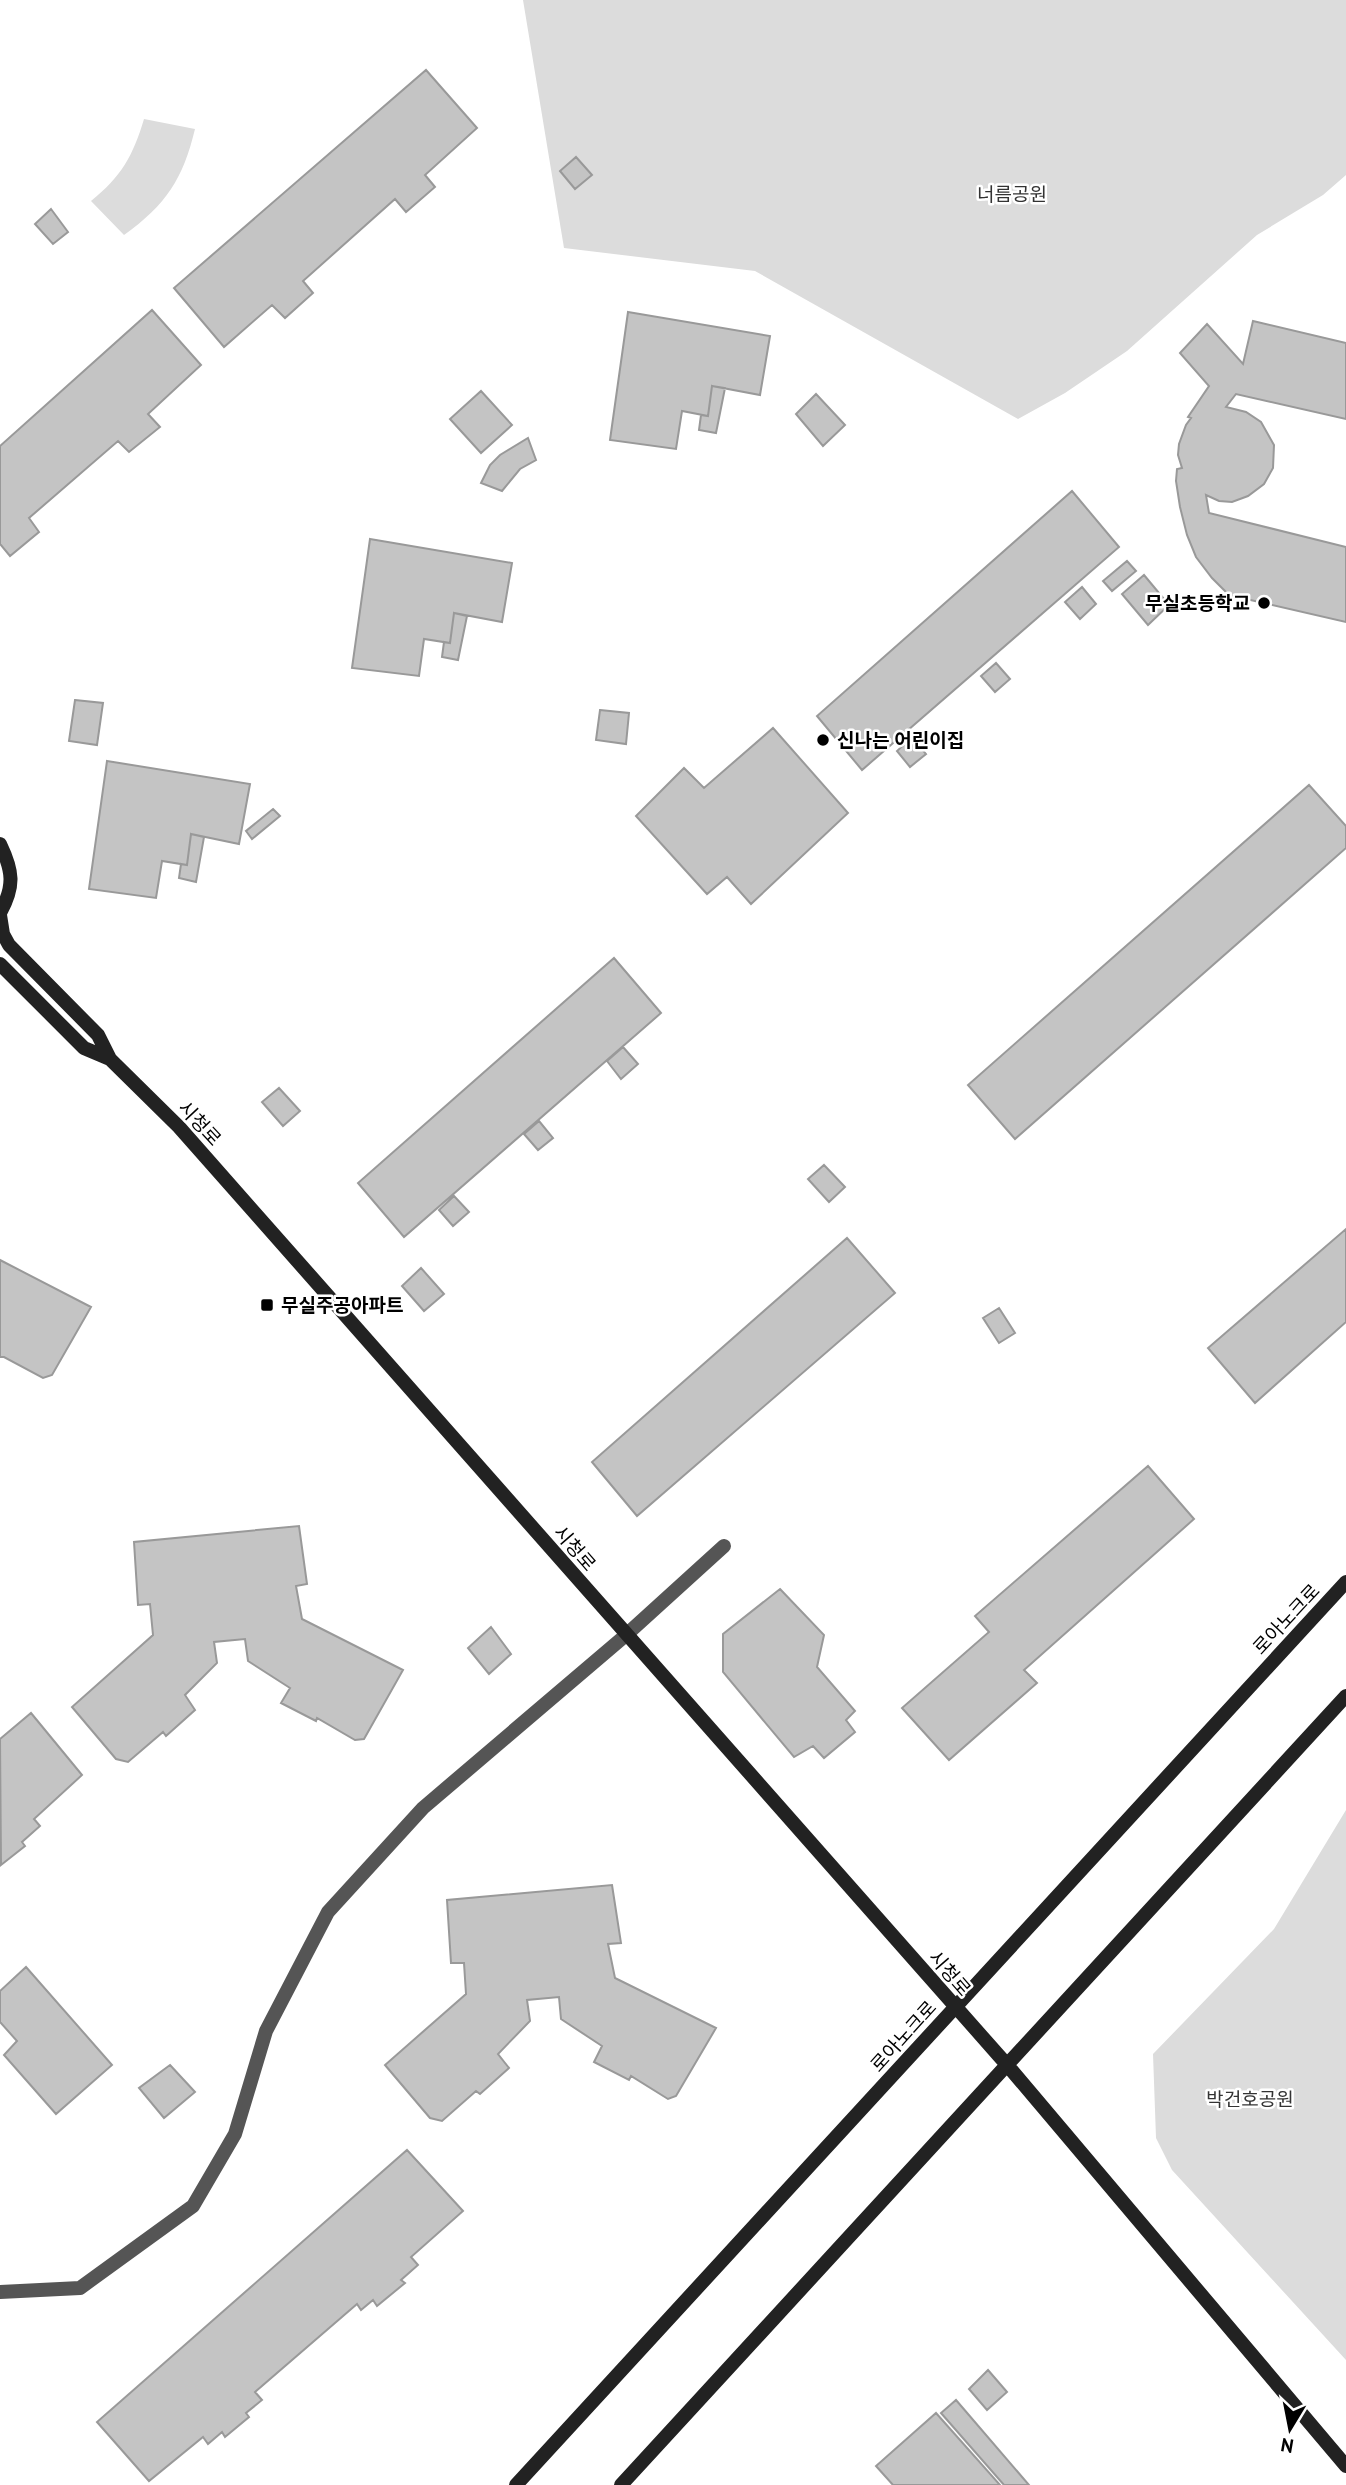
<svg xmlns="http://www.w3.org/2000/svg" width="1346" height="2485" font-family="'PT Sans','Noto Sans KR',sans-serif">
<rect width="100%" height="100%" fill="#fff"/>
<path fill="#dcdcdc" d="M523 0H1346V175L1323 195 1257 235 1127 351 1065 393 1018 419 755 271 564 248Z
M144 119 195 129C183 179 166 205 124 235L91 201C121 177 133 156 144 119Z
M1346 1810V2360L1172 2170 1156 2138 1153 2054 1274 1929Z"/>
<path fill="#c4c4c4" stroke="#999" stroke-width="2" d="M426 70 477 128 425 175 435 187 406 212 395 199 303 281 313 293 285 318 272 305 224 347 174 288Z
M576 157 592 175 575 189 560 171Z
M51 209 68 232 53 244 35 224Z
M152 310 201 365 148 414 160 427 129 452 118 441 29 518 39 532 10 556 0 544V446Z
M628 312 770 336 760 395 712 386 708 416 682 411 676 449 610 440Z
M1253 321 1346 343V419L1236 394 1226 407 1246 412 1261 422 1274 445 1273 468 1264 484 1248 496 1232 502 1219 501 1206 495 1209 513 1346 547V622L1229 595 1212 578 1196 557 1187 535 1180 507 1176 481 1177 469 1182 468 1178 455 1179 444 1186 425 1191 418 1188 417 1209 386 1180 353 1207 324 1243 364Z
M712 386 725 388 716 433 699 430 701 415 708 416Z
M481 391 512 425 481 453 450 419Z
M816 394 845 425 823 446 796 414Z
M528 438 536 460 520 469 502 491 481 483 490 465 500 455Z
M1072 491 1119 547 862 770 817 716Z
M370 539 512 563 502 622 454 613 450 643 424 639 419 676 352 668Z
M1127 561 1136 571 1112 591 1103 581Z
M1144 575 1169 605 1148 625 1122 594Z
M1082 587 1096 604 1080 619 1065 602Z
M454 613 467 616 458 660 442 657 444 642 450 643Z
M996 663 1010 679 995 692 981 676Z
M75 700 103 703 97 745 69 741Z
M600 710 629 713 626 744 596 740Z
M773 728 848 813 751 904 727 877 707 894 636 816 684 768 704 788Z
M912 737 926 754 910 767 897 751Z
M107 761 250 784 239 844 191 834 187 865 162 861 156 898 89 889Z
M1309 785 1346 826V848L1015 1139 968 1085Z
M273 809 280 816 252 839 246 831Z
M191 834 204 837 196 882 179 878 181 864 187 865Z
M614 958 661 1013 404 1237 358 1183Z
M623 1047 638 1064 621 1079 607 1061Z
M279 1088 300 1111 283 1126 262 1102Z
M539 1121 553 1138 538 1150 524 1134Z
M824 1165 845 1187 829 1202 808 1179Z
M454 1196 469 1212 453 1226 439 1210Z
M1346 1229V1322L1255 1403 1208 1348Z
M847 1238 895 1293 637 1516 592 1462Z
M0 1260 91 1307 52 1375 43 1378 4 1357H0Z
M421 1268 444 1294 424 1311 402 1286Z
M999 1308 1015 1333 999 1343 983 1318Z
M1148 1466 1194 1519 1024 1670 1037 1683 949 1760 902 1708 989 1632 975 1616Z
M299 1526 307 1584 296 1586 302 1619 403 1670 364 1739 355 1740 317 1718 316 1721 281 1703 290 1688 248 1661 245 1639 214 1642 217 1663 185 1695 195 1710 166 1736 163 1732 128 1762 116 1759 72 1707 153 1635 150 1604 138 1605 134 1542Z
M780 1589 824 1635 817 1667 855 1711 846 1720 855 1732 824 1758 813 1746 794 1757 723 1672V1634Z
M491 1627 511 1654 489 1674 468 1648Z
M31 1713 82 1775 34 1819 40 1826 22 1842 25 1846 1 1865 0 1739Z
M612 1885 621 1943 608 1944 615 1978 716 2028 676 2096 668 2099 631 2076 629 2080 594 2062 602 2046 561 2019 559 1997 527 2000 530 2021 498 2054 509 2068 480 2094 476 2091 442 2121 430 2118 385 2065 466 1994 464 1963H451L447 1900Z
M26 1967 112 2065 56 2114 4 2055 17 2041 0 2022V1991Z
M170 2065 195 2092 164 2118 139 2088Z
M407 2150 463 2211 411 2257 418 2265 401 2280 405 2283 377 2306 373 2300 361 2310 357 2304 255 2392 262 2400 246 2413 249 2417 225 2437 222 2432 208 2444 203 2437 149 2481 97 2422Z
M988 2370 1007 2392 987 2410 969 2389Z
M956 2400 1029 2485H1004L941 2413Z
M936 2413 1000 2485H893L876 2466Z"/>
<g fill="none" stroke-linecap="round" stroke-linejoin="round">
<path stroke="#555" stroke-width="14" d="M0 2292 80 2288 193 2206 235 2134 266 2031 328 1912 423 1808 626 1635 724 1546"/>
<path stroke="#222" stroke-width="14" d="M0 844C13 871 15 886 0 913
M0 915 3 934 9 945 98 1035 110 1059 179 1127 1008 2066 1346 2466
M0 964 84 1048 110 1059
M516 2485 1346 1582
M621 2485 1346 1696"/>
</g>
<g fill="#000" stroke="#fff" stroke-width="2.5">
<circle cx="1264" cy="603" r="7"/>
<circle cx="823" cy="740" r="7"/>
<rect x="260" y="1298" width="14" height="14" rx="3.5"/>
</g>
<g text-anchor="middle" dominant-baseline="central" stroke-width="5" stroke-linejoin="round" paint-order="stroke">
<g font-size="19" fill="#333" stroke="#fff">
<text x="1012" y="194">너름공원</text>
<text x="1250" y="2099">박건호공원</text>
</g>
<g font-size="19" font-weight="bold" fill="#000" stroke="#fff" text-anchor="start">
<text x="1250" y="603" text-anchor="end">무실초등학교</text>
<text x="837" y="740">신나는 어린이집</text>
<text x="281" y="1305">무실주공아파트</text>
</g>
<g font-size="19" fill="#000" stroke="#fff">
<text transform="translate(200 1123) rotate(47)">시청로</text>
<text transform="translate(575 1548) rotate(49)">시청로</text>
<text transform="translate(1286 1619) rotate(-47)">로아노크로</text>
<text transform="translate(950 1973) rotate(49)">시청로</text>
<text transform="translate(903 2036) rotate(-48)">로아노크로</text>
</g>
</g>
<g transform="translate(1290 2429) rotate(190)" stroke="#ffffff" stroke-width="5" paint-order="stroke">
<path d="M0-5L12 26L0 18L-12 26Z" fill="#000000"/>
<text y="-10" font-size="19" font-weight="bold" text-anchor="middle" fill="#000000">N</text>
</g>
</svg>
